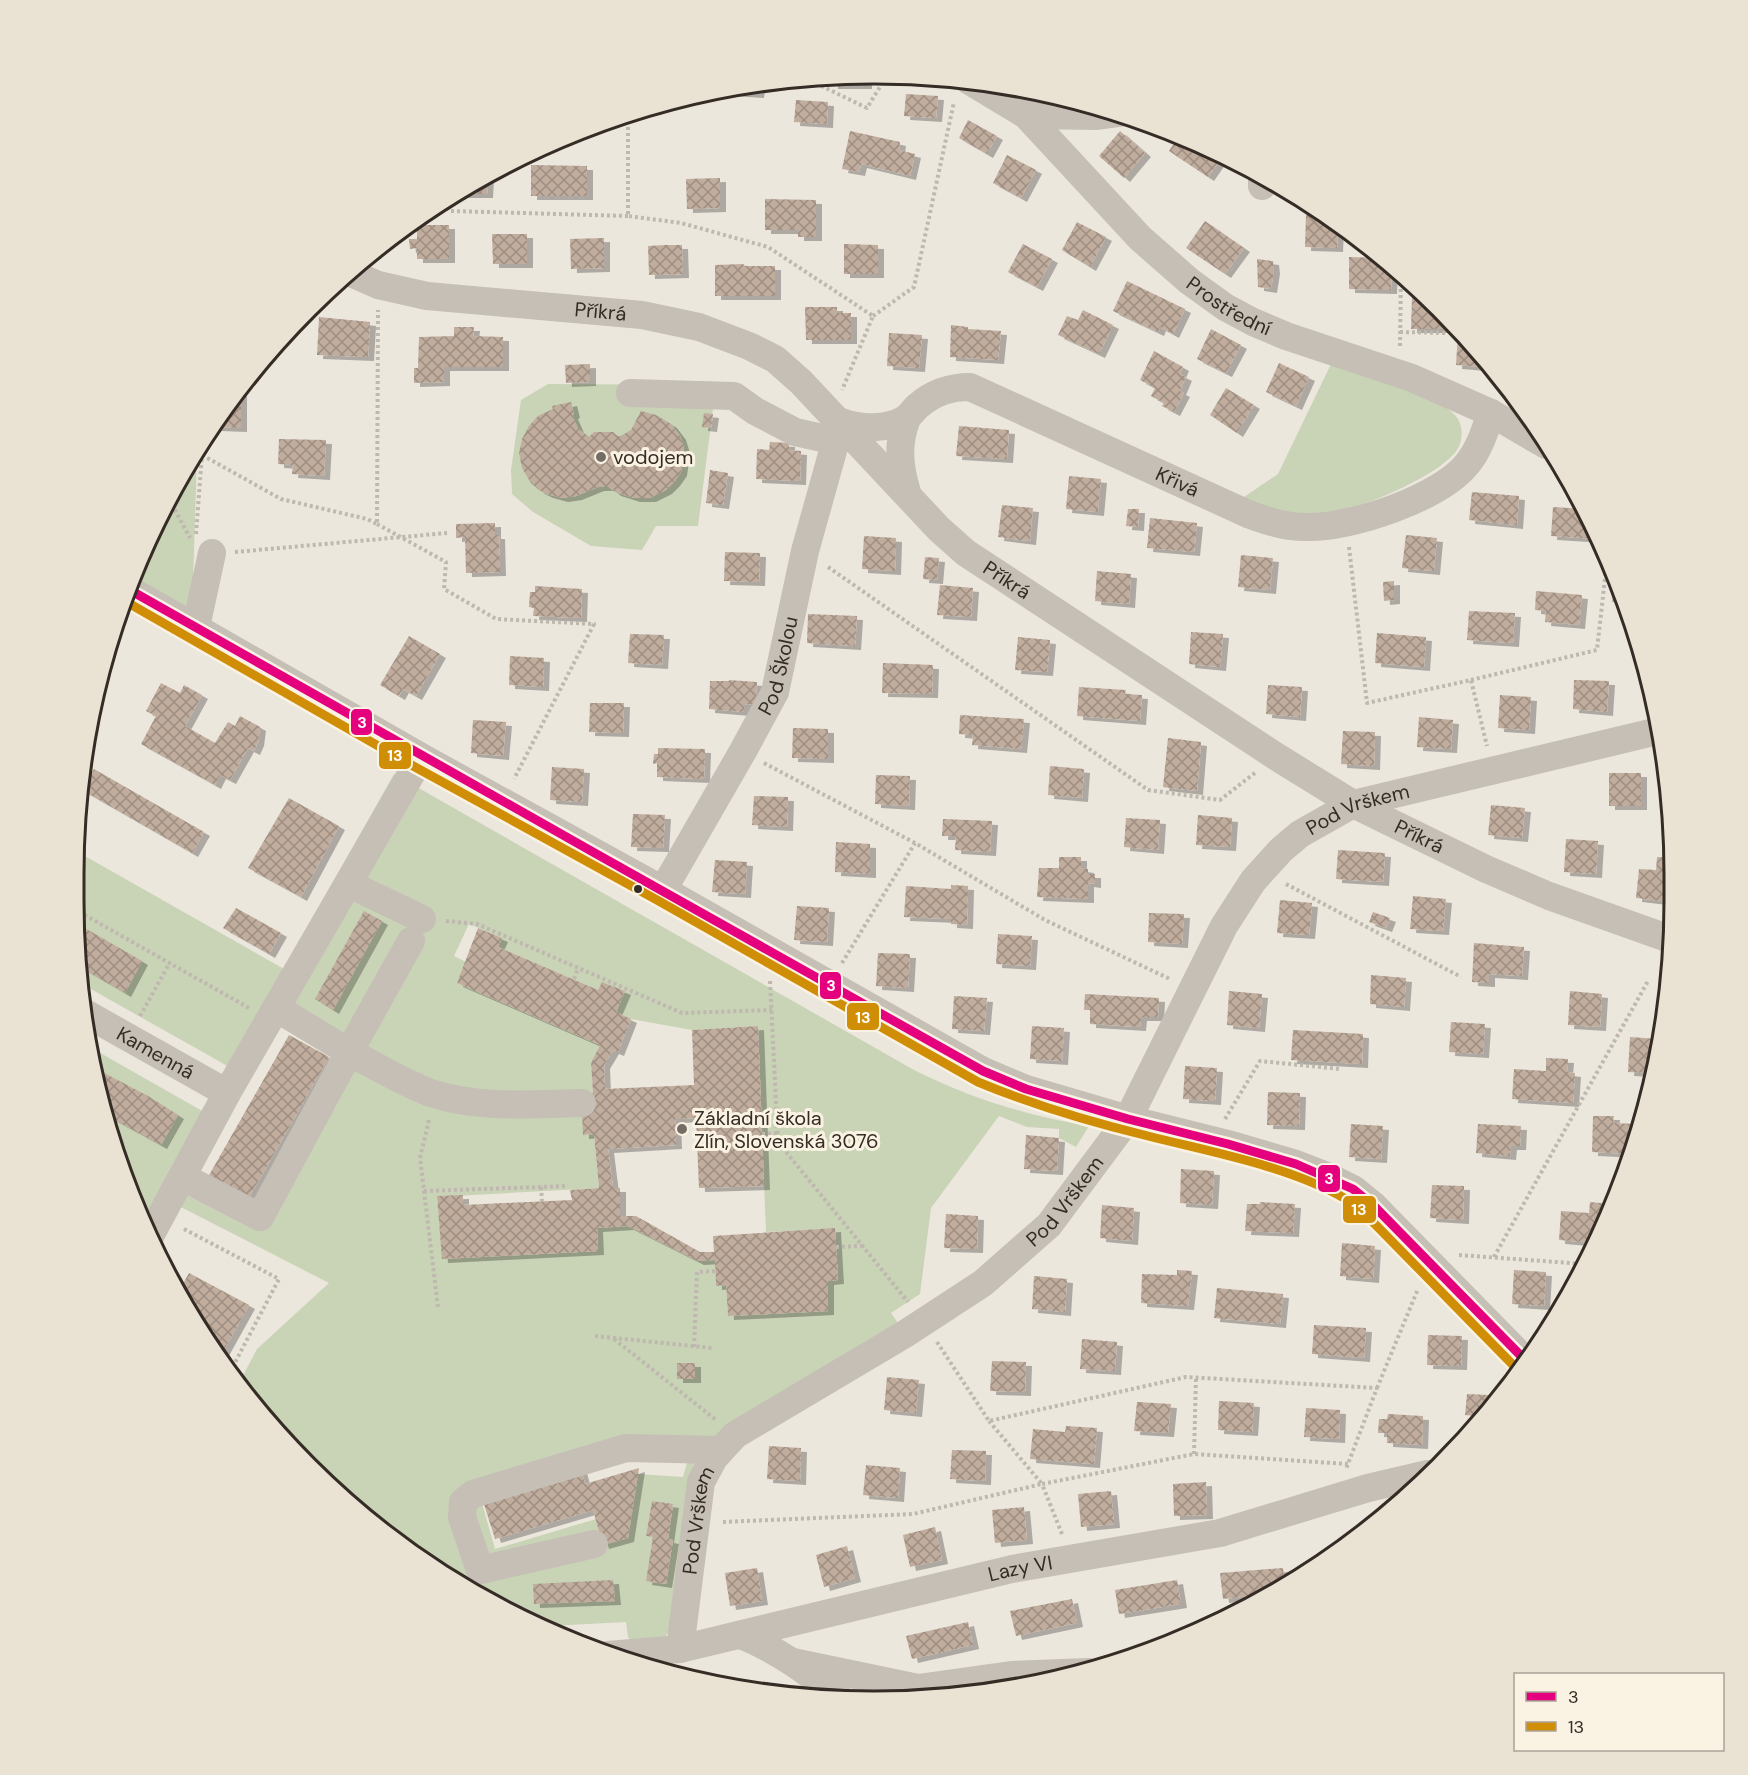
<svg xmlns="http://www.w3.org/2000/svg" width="1748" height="1775" font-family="'DM Sans',sans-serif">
<defs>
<pattern id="building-cross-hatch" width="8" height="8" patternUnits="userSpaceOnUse" patternTransform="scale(1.5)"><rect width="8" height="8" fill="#c1ad9e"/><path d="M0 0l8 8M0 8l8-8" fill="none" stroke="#9e8d81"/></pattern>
<filter id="shadow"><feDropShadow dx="6" dy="4" stdDeviation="0" flood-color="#0004"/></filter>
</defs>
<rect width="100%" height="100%" fill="#ece7dd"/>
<path fill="#c9d3b6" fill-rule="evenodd" d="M1332 362 1433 399C1441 405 1452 410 1458 419 1463 428 1463 441 1457 450 1441 474 1369 505 1340 511 1325 514 1305 515 1290 514 1274 513 1257 504 1241 499L1278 474Z
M548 384 716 385 698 526H656L642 550 591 546 533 512 512 494 511 470 521 400Z
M194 455 197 457 192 611 134 576 181 473Z
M394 774 914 1070C973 1099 1024 1115 1089 1126L1076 1147 1059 1138V1129L1027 1127 999 1116 931 1208 920 1294 891 1313 900 1326 714 1441 480 1496 495 1549 596 1519 638 1474 683 1477 687 1463 702 1457 670 1630 665 1637 631 1641 628 1637 626 1622 550 1626 430 1567 308 1467 239 1383 257 1349 329 1283 173 1203 189 1194 244 1222 351 1076 287 1013 231 1068 82 984 74 901 76 851 284 969ZM469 924 502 938 498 947 598 990 602 982 625 991 616 1012 631 1019 692 1030 758 1026 766 1232 835 1229 838 1280 828 1281V1311L728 1316 726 1285 716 1286 715 1260 628 1226 597 1228 598 1251 443 1259 437 1197 599 1188 594 1134 584 1135 582 1094 593 1093 591 1063 600 1045 457 983 466 962 454 956ZM652 1501 673 1505 668 1539 673 1540 666 1584 647 1581 653 1537 646 1536Z
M88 1046 204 1112 146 1228 135 1208 89 1058Z"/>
<path fill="url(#building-cross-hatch)" filter="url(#shadow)" d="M832 76 866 77V85H832Z
M759 86 758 94 724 92V91Z
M906 94 938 96 936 118 904 116Z
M796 100 828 102 827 124 794 122Z
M968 120 997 136 987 154 959 138Z
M850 131 900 142 899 150 915 154 910 176 861 164 859 172 842 169Z
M1120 131 1145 153 1124 178 1099 156Z
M1178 137 1222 157 1208 177 1169 151Z
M1007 155 1036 170 1021 198 993 183Z
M531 165 587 166V196H531Z
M488 176 487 194H459Z
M720 178V208L687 209 686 179Z
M765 199 816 200V237H798V230H765Z
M1306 215H1323L1338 226 1337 248 1305 247Z
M1205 221 1244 248 1225 274 1186 248Z
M1077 222 1106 237 1090 267 1062 250Z
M417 225H449V259H417V248L410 249 409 239H417Z
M492 234H527V264H493Z
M604 238V268L571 269 570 239Z
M844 244 878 245V274H844Z
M1023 244 1052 259 1037 287 1008 272Z
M665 245H682L683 274 649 275 648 246Z
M1349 257 1382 258 1392 265 1391 290 1349 289Z
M1257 259 1273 261 1274 270 1271 289 1258 287Z
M743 264 745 266H775V296H715V265Z
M1127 281 1185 309 1173 334 1160 327 1158 332 1113 311Z
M1412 297H1425L1444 318V329H1411Z
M805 307H837V313H851V340H806Z
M1083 310 1113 325 1099 354 1058 335 1067 316 1078 320Z
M319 317 370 322 368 357 317 355Z
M951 325 968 327V329L1001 331 998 360 950 357Z
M454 327H474L473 336 503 337V367H444V382L414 383V368H418L419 337 454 336Z
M1211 329 1241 345 1226 373 1197 359Z
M889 333 922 335 919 368 887 366Z
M1458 333 1486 363 1492 368 1456 365Z
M1154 351 1183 367 1180 374 1186 377 1180 391 1184 393 1174 412 1162 406 1164 403 1151 396 1155 388 1140 380Z
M1279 363 1309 377 1296 406 1266 392Z
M590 364V382L566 383 565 365Z
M1226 388 1254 405 1237 433 1210 415Z
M241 390V428L214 427 218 422Z
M571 402 574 414 572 415 578 429 589 437 594 432H613L619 437 631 430 641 411 656 415 671 424 680 436 684 449 681 472 674 482 666 490 650 498H634L615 492 609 487H598L576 496 562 498 547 494 539 490 531 483 522 468 519 453 522 439 529 426 538 416 553 409 552 406Z
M704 413 713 414 711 428 702 427Z
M959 426 1009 430 1007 459 956 456Z
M279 439 326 440 324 476 292 474 293 465 278 464Z
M770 442 789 443V450L801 451 800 481 756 479 757 449 769 450Z
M710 470 728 473 723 505 706 503Z
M1069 476 1101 479 1098 512 1066 509Z
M1472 492 1519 496 1517 525 1469 520Z
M1002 505 1033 508 1030 541 998 537Z
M1553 507 1585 509 1592 520 1598 539 1551 536Z
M1128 509H1139L1138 527 1126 526Z
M1150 518 1197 523 1194 552 1147 548Z
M495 523V535H499L500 572 466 573 465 537 456 538V524Z
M1406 535 1437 538 1434 571 1402 568Z
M864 536 896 538 895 571 862 569Z
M725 552 760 553 759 582 724 581Z
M1241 555 1273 558 1270 590 1238 587Z
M925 557 939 558 937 580 923 579Z
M1097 571 1131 574 1129 604 1095 601Z
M1614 577 1623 603 1612 602Z
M1394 581V600L1384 601 1383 582Z
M940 585 973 588 971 617 937 615Z
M535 586 582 589 581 618 533 616 534 608 529 607 530 592H535Z
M1536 591 1582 595 1579 625 1545 622 1546 611 1535 610Z
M1469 611 1515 613 1513 643 1467 640Z
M808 614 857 616 855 646 807 643Z
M1191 632 1223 634 1220 667 1189 664Z
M1377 633 1426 637 1424 667 1375 663Z
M630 634 664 635 662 665 628 663Z
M409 636 440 654 416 696 403 689 399 696 380 685Z
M1018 637 1050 640 1047 672 1015 670Z
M510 656 544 658 543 687 509 685Z
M883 663 933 665 932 694 882 693Z
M729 680 757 682 755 705 744 704V712L709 709 710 681H729Z
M1574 680 1609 681 1607 712 1573 709Z
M161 683 180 693 184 685 202 695 185 726 215 743 228 722 235 726 240 716 260 727 258 742 254 751 248 748 230 780 220 775 215 785 141 744 156 716 146 711Z
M1268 685 1302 687 1300 717 1266 714Z
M1079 687 1126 690 1125 694 1142 695 1140 721 1077 716Z
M1500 695 1531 697 1529 730 1498 728Z
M590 703H624L623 733 589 732Z
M960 715 1024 719 1021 749 972 745 973 735 959 734Z
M1419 717 1453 720 1451 749 1417 747Z
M473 720 506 722 503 756 471 753Z
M793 728 828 729V759L792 758Z
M1343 731 1375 732 1374 766 1341 764Z
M1168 738 1201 742 1197 791 1163 787Z
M658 748 705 749 704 779 657 777V763L653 764 654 754H658Z
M1050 766 1084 769 1082 798 1048 795Z
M552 767 584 769 582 802 550 800Z
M94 769 204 832 192 853 82 790Z
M1609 773H1641V806H1609Z
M876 775 910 776 909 806 875 804Z
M754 796 788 797 787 827 752 825Z
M289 798 339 826 301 897 248 868Z
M1491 805 1525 808 1522 838 1488 835Z
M633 814 665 815 663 848 631 847Z
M1198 815 1232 818 1230 847 1196 845Z
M1126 818 1160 820 1158 850 1124 847Z
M943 819 992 821 990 852 955 850 956 836H942Z
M1566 839 1598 841 1596 874 1564 872Z
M836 842 870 844V874L835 872Z
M1338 850 1385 853 1383 882 1336 879Z
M1059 857H1081V868L1088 869V874H1095V884L1088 883V899L1037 897 1039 868H1059Z
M1657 857 1672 858 1670 902 1636 898 1639 869 1656 870Z
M715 860 747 862 745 894 712 892Z
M951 885 968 886 967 925 951 924V919L904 917 906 886 951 889Z
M1413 896 1446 899 1443 931 1410 929Z
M1280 900 1312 903 1309 935 1277 933Z
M797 906 829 908 827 942 794 940Z
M236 908 281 933 269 954 223 928Z
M364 911 382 921 333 1010 315 999Z
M1373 912 1390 918 1386 928 1369 922Z
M1149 913 1184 914 1182 944 1148 942Z
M76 923 142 961 125 993 80 967Z
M478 928 502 938 498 947 598 990 602 982 625 991 616 1012 631 1019 618 1052 613 1050 604 1065 605 1089 694 1085 692 1030 758 1026 764 1186 699 1188 696 1118 675 1119 676 1145 608 1149 613 1188H620V1216H636L700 1252H714L713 1236 835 1228 838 1280 828 1281V1311L728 1316 726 1285 716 1286 715 1260 698 1261 628 1226 597 1228 598 1251 442 1259 437 1196 463 1195V1205L572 1200 570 1190 599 1188 594 1134 583 1135 581 1094 593 1093 591 1063 600 1045 457 983Z
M998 934 1032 936 1030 966 996 964Z
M1474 943 1524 947 1522 976 1489 974V983L1472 982Z
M878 953 910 954 908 988 876 986Z
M1371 975 1406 978 1404 1007 1370 1004Z
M1229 991 1262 994 1259 1028 1227 1025Z
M1570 991 1602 994 1600 1027 1568 1025Z
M1085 994 1159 998 1158 1017H1141L1140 1027 1090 1024V1010H1084Z
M954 996 987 998 984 1031 952 1029Z
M1451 1022 1485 1024 1483 1054 1449 1052Z
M1032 1026 1064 1028 1062 1061 1030 1059Z
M1293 1030 1363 1034 1362 1064 1291 1060Z
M289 1035 329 1057 248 1199 208 1177Z
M1630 1037 1660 1039 1653 1069 1646 1068 1645 1073 1628 1072Z
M1546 1058 1568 1059 1567 1072 1575 1073 1573 1103 1512 1099 1514 1069 1546 1071Z
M91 1066 148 1096 178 1115 161 1145 106 1115Z
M1185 1066 1217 1068 1215 1101 1183 1099Z
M1268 1092 1300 1093 1299 1126 1267 1125Z
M1593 1116H1614L1613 1123 1637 1124 1638 1118H1641L1633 1154 1592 1152Z
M1351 1124 1383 1126 1381 1159 1349 1157Z
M1478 1124 1521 1126 1520 1146H1511L1510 1156 1476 1153Z
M1026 1135 1059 1138 1057 1171 1024 1169Z
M1181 1169 1214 1171 1212 1205 1180 1203Z
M1432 1185 1464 1186 1463 1220 1430 1218Z
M1260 1202 1295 1204 1293 1233 1245 1231 1247 1204H1260Z
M1590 1202 1611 1204 1594 1243 1559 1240 1561 1211 1589 1213Z
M1102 1205 1134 1208 1132 1241 1100 1238Z
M946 1214 978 1216 977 1249 944 1248Z
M1342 1243 1375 1246 1373 1279 1340 1276Z
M1177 1270 1192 1271 1188 1306 1141 1303 1142 1274 1177 1275Z
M1514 1270 1546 1272 1544 1306 1512 1304Z
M189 1273 249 1305 219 1359 209 1346 179 1291Z
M1034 1276 1067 1279 1065 1312 1032 1309Z
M1217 1288 1283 1294 1280 1324 1214 1318Z
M1314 1325 1366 1328 1364 1358 1312 1354Z
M1428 1335 1462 1336 1461 1366 1427 1365Z
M1082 1339 1117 1342 1115 1371 1080 1369Z
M992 1361 1026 1362 1025 1392 990 1391Z
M677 1363H695V1379H677Z
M887 1377 919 1380 916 1413 884 1410Z
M1467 1394 1489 1395 1487 1413 1484 1417 1465 1415Z
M1219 1401 1254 1403 1252 1432 1218 1430Z
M1137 1402 1171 1404 1168 1433 1134 1431Z
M1306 1408 1340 1410 1339 1439 1304 1437Z
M1388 1414 1423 1416 1422 1445 1387 1443V1433H1378L1379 1419H1387Z
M1066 1426 1097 1428 1094 1464 1030 1459 1033 1429 1065 1432Z
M769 1446 801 1448 800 1481 767 1479Z
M952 1450 986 1451 985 1481 950 1479Z
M866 1465 900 1468 898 1498 863 1495Z
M639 1468 628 1538 603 1545 593 1510 495 1539 482 1498 581 1469 585 1484Z
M1206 1482 1207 1515 1174 1516 1173 1484Z
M1111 1491 1114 1524 1081 1527 1078 1494Z
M652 1501 673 1504 668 1539 673 1540 666 1584 646 1581 653 1537 646 1536Z
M1024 1507 1027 1540 995 1543 992 1510Z
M935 1527 942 1560 910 1567 903 1535Z
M847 1546 855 1578 824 1587 816 1555Z
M757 1568 762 1601 730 1606 725 1573Z
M1283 1568 1285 1584 1268 1594 1223 1599 1220 1573Z
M613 1580 615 1601 534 1604 533 1584Z
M1177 1580 1181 1604 1119 1614 1115 1590Z
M1072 1599 1077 1623 1016 1636 1010 1611Z
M968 1622 973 1645 912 1659 906 1636Z"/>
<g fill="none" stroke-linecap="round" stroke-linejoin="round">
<path stroke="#beb8af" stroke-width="4" stroke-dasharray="3 3" stroke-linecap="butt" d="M805 78 867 108 886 77
M628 115V216L681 223 768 247 873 316 842 390
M451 211 628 216
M873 316 914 287 954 102
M1400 332 1445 333 1452 326
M1400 346 1401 272
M202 455 281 499 367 519 377 524 378 310
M169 499 190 538
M377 524 446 562 444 589 496 619 594 624 514 779
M196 534 202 455 196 452
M1349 547 1367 703 1471 680 1487 746
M235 552 447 533
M828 567 1148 790 1220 800 1256 772
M1471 680 1597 650 1607 560
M764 763 915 843 1045 920 1170 979
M1286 884 1461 977
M74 909 249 1008
M446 921 477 924 682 1013 772 1010
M842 963 915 843
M574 979 578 968
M770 981 778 1142 908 1302
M140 1016 169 964
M1225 1119 1260 1061 1340 1069
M429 1120 420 1158 438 1307
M762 1134 778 1133
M541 1187 542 1201
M424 1191 568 1186
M184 1229 279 1279 230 1372
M836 1247 862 1246
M1459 1255 1584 1264
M1494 1257 1648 981
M595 1336 712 1348
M614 1339 716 1420
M937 1342 989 1421 1186 1377 1377 1388 1346 1469
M694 1347 697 1272 715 1271
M1377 1388 1418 1289
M1194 1454 1196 1377
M723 1522 913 1514 1042 1484 989 1421
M1062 1534 1042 1484 1194 1454 1348 1464"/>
<g stroke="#c5bfb6" stroke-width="28">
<path id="s1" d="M968 80 1026 115 1140 238 1189 281 1225 307 1253 322 1286 336 1412 378 1491 413 1546 445"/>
<path d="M1026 115 1097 116 1119 113"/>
<path d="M1262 186V175"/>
<path id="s2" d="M351 273 378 285 427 296 642 315 699 327 749 346 775 359 801 382 939 529 966 553 1277 757 1353 804 1486 869 1549 896 1670 939"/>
<path d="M630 393 734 396 755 411 795 432 836 441"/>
<path d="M907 418C897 444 899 466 907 492"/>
<path id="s3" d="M841 422C861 429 886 430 905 419 910 416 914 409 918 406 934 392 950 387 970 387L1248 514C1267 521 1285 527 1305 527 1349 529 1441 498 1468 463 1480 448 1485 430 1491 413"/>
<path d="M128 589 421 757 663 890 983 1071 1026 1089 1128 1119 1228 1144 1296 1164 1327 1176 1353 1189 1374 1206 1525 1360"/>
<path d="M196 627 212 553"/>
<path d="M349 884 422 919"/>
<path id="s4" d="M663 890 743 751 775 692 805 551 841 422"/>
<path d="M411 941 349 1052C374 1065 405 1084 431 1093 479 1109 533 1104 582 1103"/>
<path id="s5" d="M85 1013 227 1093"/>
<path d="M183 1177 260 1217 349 1052 276 1008"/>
<path d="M150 1236 227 1093 421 757"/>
<path d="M594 1544 480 1570 462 1517 463 1502 473 1494 626 1448 720 1450"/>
<path d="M741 1635C778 1650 808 1672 839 1697"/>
<path id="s6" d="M680 1649 701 1482 714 1458 735 1435 905 1334 983 1283 1049 1225 1128 1119 1224 926 1253 881 1281 850 1300 834 1353 804 1658 731"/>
<path id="s7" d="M608 1655 680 1649 1012 1569 1220 1533 1368 1488 1428 1474"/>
<path d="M793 1662 918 1688 1011 1675 1088 1672"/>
</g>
<defs>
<path id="bus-1" d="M128 589C412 752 698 910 983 1071L1026 1089 1128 1119 1228 1144 1296 1164 1353 1189 1374 1206 1525 1360"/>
<path id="bus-2" d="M123 600 415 767 657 900 978 1082C1033 1105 1090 1122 1148 1136 1211 1152 1288 1166 1344 1198 1352 1202 1359 1209 1366 1215L1516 1368"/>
</defs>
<use href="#bus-1" stroke="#faf3e3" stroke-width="14"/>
<use href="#bus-2" stroke="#faf3e3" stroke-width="14"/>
<use href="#bus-1" stroke="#e5007d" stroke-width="9"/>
<use href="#bus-2" stroke="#d08e07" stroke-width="9"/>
</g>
<g fill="#756d65" stroke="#faf3e3" stroke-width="2">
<circle cx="601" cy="457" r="6"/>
<circle cx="682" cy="1129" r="6"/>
</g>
<circle fill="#352c25" stroke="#faf3e3" stroke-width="2" cx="638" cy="889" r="5"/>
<g text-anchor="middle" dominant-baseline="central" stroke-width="6" stroke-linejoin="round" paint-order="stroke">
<g font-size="20" fill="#352c25" stroke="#faf3e3">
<text stroke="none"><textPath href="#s1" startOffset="348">Prostřední</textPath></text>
<text stroke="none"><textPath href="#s2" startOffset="254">Příkrá</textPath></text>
<text stroke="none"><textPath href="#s3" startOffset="369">Křivá</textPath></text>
<text stroke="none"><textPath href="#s2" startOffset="758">Příkrá</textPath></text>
<text stroke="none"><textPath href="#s4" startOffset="254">Pod Školou</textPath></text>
<text stroke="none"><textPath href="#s6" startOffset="1137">Pod Vrškem</textPath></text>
<text stroke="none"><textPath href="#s2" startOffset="1244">Příkrá</textPath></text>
<text stroke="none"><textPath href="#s5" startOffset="81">Kamenná</textPath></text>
<text stroke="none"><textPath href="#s6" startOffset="634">Pod Vrškem</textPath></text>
<text stroke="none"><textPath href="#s6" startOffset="130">Pod Vrškem</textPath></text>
<text stroke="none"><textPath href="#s7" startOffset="422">Lazy VI</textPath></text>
</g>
<g font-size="20" fill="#352c25" stroke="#faf3e3" text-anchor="start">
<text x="613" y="457">vodojem</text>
<text x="694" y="1118">Základní škola<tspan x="694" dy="23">Zlín, Slovenská 3076</tspan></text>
</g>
</g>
<path d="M0 0H1748V1775H0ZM874 84H874A790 790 0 0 1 1664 874V901A790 790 0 0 1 874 1691H874A790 790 0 0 1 84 901V874A790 790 0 0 1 874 84Z" fill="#eae3d4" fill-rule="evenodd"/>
<path fill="none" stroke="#352c25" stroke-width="3" d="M874 84H874A790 790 0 0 1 1664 874V901A790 790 0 0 1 874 1691H874A790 790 0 0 1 84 901V874A790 790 0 0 1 874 84Z"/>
<g stroke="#faf3e3" stroke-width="2">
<rect x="350" y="708" width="23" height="28" rx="6" fill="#e5007d"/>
<rect x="378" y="741" width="34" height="29" rx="6" fill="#d08e07"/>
<rect x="819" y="971" width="23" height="29" rx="6" fill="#e5007d"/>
<rect x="846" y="1002" width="34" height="29" rx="6" fill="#d08e07"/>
<rect x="1317" y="1164" width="24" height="29" rx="6" fill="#e5007d"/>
<rect x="1342" y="1195" width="35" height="29" rx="6" fill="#d08e07"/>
</g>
<g font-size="16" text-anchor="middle" font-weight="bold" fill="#fff">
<text x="362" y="728">3</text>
<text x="395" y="761">13</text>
<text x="831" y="991">3</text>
<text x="863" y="1023">13</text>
<text x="1329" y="1184">3</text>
<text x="1359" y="1215">13</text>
</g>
<rect x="1514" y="1673" width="210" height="78" fill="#faf3e3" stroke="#aba397" stroke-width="1.5"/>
<rect x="1526" y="1692" width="30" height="9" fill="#e5007d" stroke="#aba397" stroke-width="1.5"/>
<text x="1568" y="1703" font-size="18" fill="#352c25">3</text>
<rect x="1526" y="1722" width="30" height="9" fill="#d08e07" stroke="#aba397" stroke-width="1.5"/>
<text x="1568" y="1733" font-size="18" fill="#352c25">13</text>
</svg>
